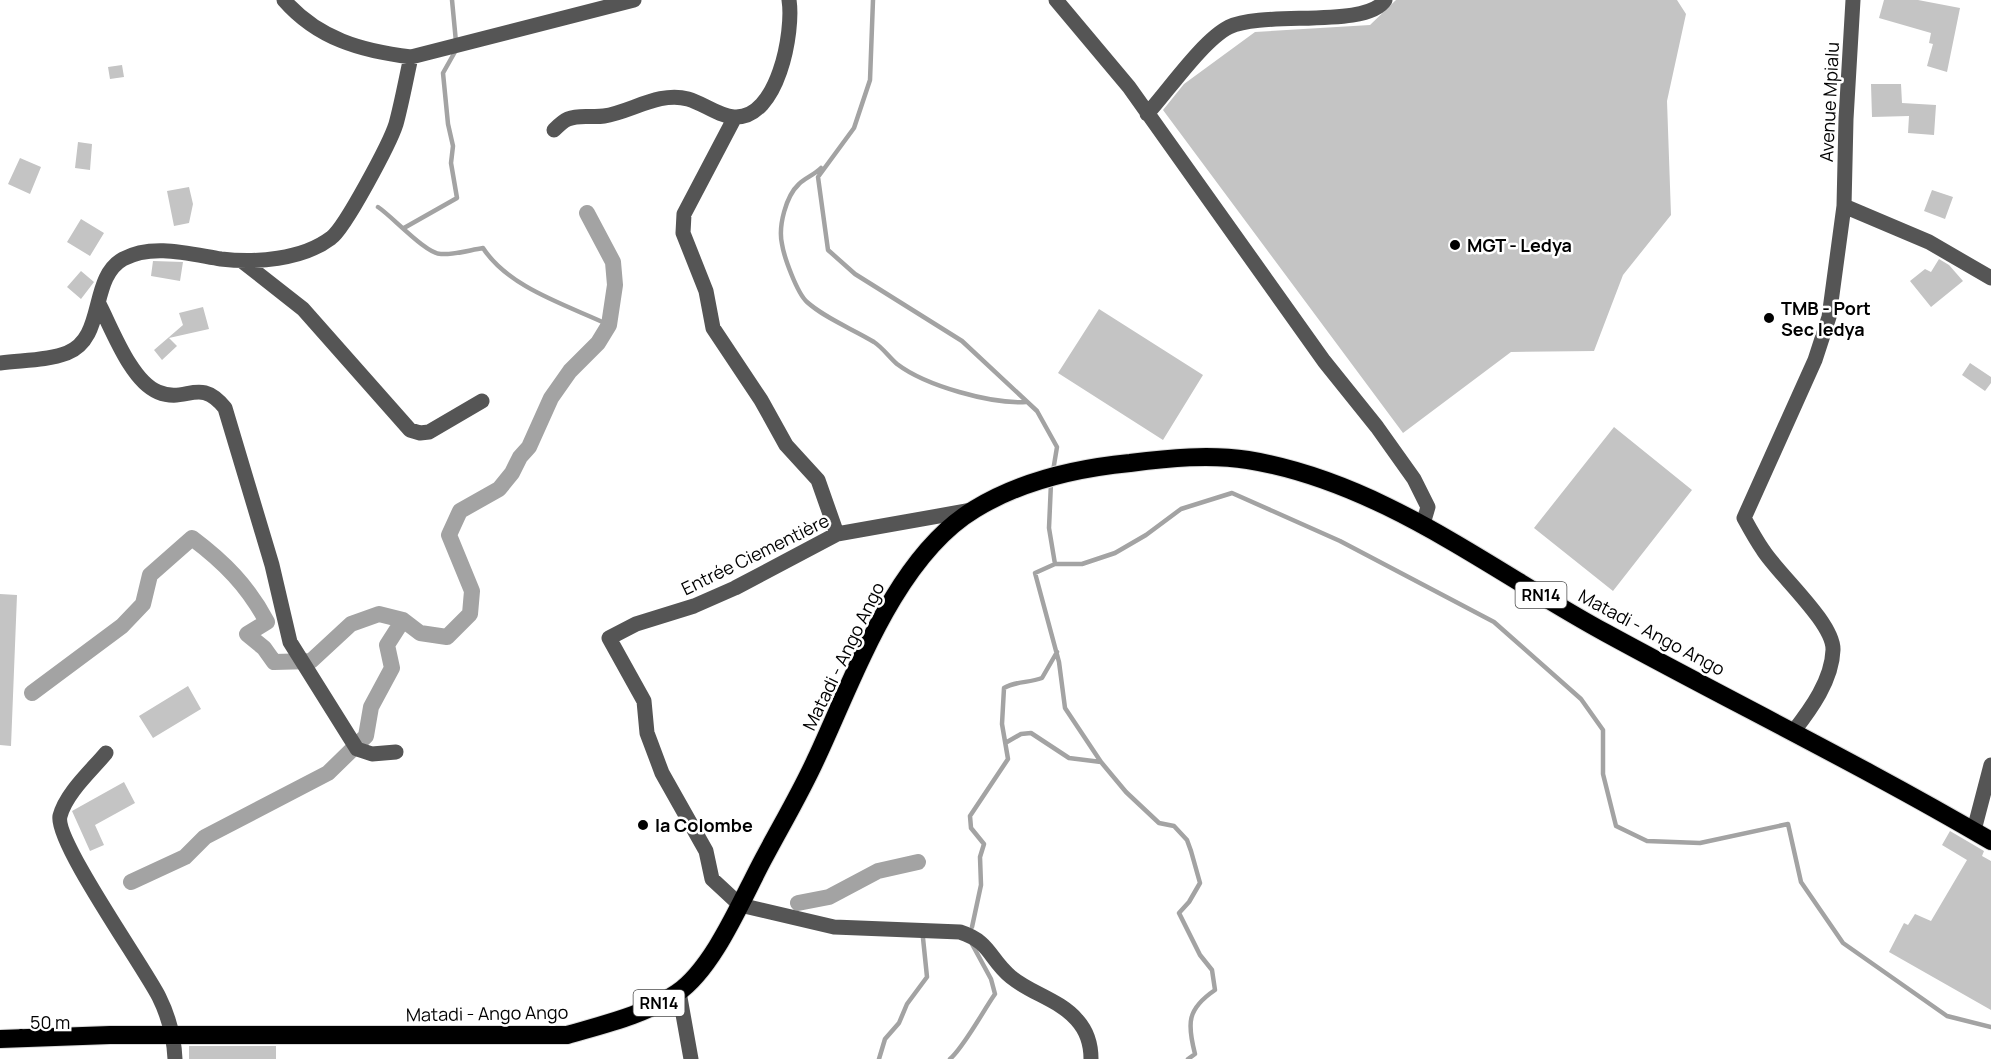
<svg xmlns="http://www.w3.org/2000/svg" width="1991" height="1059" font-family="Manrope,sans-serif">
<rect width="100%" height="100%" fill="#fff"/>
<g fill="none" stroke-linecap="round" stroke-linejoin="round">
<path stroke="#a3a3a3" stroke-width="4.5" d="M452 0 456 42
M873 0 870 80 854 128 818 177 828 250 855 274 962 341 1037 411 1057 447 1053 471
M821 168C814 175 805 178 799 184 786 196 778 226 782 244 784 257 797 293 807 302 826 319 853 329 874 342 883 348 889 357 897 364 926 386 991 404 1026 402
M378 207C393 217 426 254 441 254 454 255 470 250 483 248 509 288 567 305 609 325
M404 228 457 198 451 163 453 146 448 124 443 73 456 50
M1051 483 1049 528 1055 564H1082L1115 553 1146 535 1181 509 1232 493 1340 541 1494 622 1581 699 1603 730V774L1616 826 1647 841 1700 843 1788 824 1801 882 1843 943 1947 1016 1991 1027
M1055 564 1035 573 1059 662 1065 708 1101 762 1126 792 1159 823 1174 826 1187 840 1191 851 1200 883 1189 902 1179 913 1200 955 1212 970 1215 990C1187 1009 1187 1023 1195 1054L1188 1059
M1007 742 1021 734 1031 733 1069 758 1101 762
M972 927 981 885 980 857 984 844 971 828 970 816 1008 759 1002 724 1004 688C1016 681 1029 683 1042 678L1057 652
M879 1059 885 1039 899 1023 907 1004 927 977 923 938
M950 1059C964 1047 983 1011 995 994L991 979 972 944"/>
<path stroke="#a3a3a3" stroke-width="16" d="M32 693 122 626 143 604 150 575 192 538C224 562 248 586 267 622L247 634 264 648 274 662 311 661 351 624 379 614 403 620 420 633 447 637 470 614 472 591 449 535 460 511 499 489 512 473 520 457 529 447 551 398 570 371 598 343 609 325 615 285 613 262 587 213
M131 882 185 857 205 837 328 773 366 736 371 707 392 668 387 645 403 620
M798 903 829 897 878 871 918 862"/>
</g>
<path fill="#c4c4c4" d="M1396 0H1677L1686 14 1667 101 1671 215 1623 275 1594 351 1511 352 1403 433 1163 110 1184 84 1255 32 1370 25Z
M1884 0H1918L1960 8 1947 72 1927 66 1933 44 1929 43 1931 33 1879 18Z
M122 65 124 77 110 79 108 67Z
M1871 84H1901L1902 103 1936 105 1934 135 1908 133 1909 116 1872 117Z
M78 142 92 144 90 170 75 168Z
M20 158 41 167 30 194 8 184Z
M189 187 193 204 189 223 174 226 167 191Z
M1932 190 1953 197 1945 219 1924 211Z
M81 219 104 233 90 256 67 242Z
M1939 259 1949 265 1963 281 1931 307 1910 281 1925 269 1931 272Z
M153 261 183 262 180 281 151 276Z
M81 271 94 282 81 299 67 287Z
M203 307 209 329 169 338 177 346 162 360 154 350 183 325 179 313Z
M1099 309 1203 375 1163 440 1058 373Z
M1970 363 1991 377V383L1985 391 1962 375Z
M1614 427 1692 490 1613 591 1534 528Z
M0 594 17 595 11 746 0 745Z
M188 686 201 709 153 738 139 716Z
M124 782 135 803 95 825 104 845 90 851 72 811Z
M1950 831 1984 851 1982 856 1991 861V1010L1889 952 1904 923 1908 925 1915 914 1931 921 1967 860 1942 845Z
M189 1046H276V1059H189Z"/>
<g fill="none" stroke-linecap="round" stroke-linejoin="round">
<defs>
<path id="highway" d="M0 1039 110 1035H567C605 1024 645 1015 677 993 715 967 743 896 765 856 782 824 801 792 816 759 854 678 895 557 975 509 1021 481 1078 468 1130 463 1169 458 1210 454 1248 460 1382 482 1490 570 1606 633 1734 703 1865 767 1991 841"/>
</defs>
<use href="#highway" stroke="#dbdbdb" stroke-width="20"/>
<path stroke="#555" stroke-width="15" d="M284 0C318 39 362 51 411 57L634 0
M1056 0 1129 87 1324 361 1377 427 1414 479 1428 507 1423 524
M1147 114C1168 91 1203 40 1229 27 1263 10 1367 29 1385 0
M735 117 684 214 683 233 706 291 713 328 761 400 786 445 818 480 837 534
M554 130C558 126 563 121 568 119 580 114 592 118 604 116 631 112 659 91 688 99 703 103 718 116 734 117 778 120 794 31 789 0
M1844 206 1929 242 1991 278
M242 261 303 309 410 430 420 433 429 432 482 401
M99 304C112 329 131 381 158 392 187 404 199 376 225 408L272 565 290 642 357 749 372 754 396 752
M0 363C22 360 46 361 67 353 106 338 89 278 123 259 152 243 190 254 221 259 255 263 302 260 331 238 345 228 390 143 396 124 402 102 406 79 411 57
M972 510 837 534 735 588 694 606 636 624 609 638 644 701 647 733 662 773 706 851 712 879 740 905 834 927 960 932C991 942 989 959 1011 977 1032 994 1060 1000 1077 1020 1087 1031 1091 1045 1091 1059
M1793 732C1811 709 1832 680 1833 650 1834 623 1778 574 1763 550 1756 540 1750 529 1744 518L1815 360 1829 317 1844 206 1846 119 1853 0
M106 753C91 771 66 793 60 816 54 840 144 967 159 997 169 1017 174 1037 175 1059
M1974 830 1991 765
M679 992 691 1059"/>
<use href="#highway" stroke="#000" stroke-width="18"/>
</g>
<g fill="#000" stroke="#fff" stroke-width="2">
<circle cx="1455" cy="245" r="6"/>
<circle cx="1769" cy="318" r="6"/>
<circle cx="643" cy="825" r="6"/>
</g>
<g text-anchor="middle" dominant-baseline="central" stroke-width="5" stroke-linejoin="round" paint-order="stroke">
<g fill="#fff" stroke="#4c4c4c" stroke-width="1.5">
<rect x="1515.5" y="582" width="51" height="26" rx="4.5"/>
<rect x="633.5" y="990" width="51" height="26" rx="4.5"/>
</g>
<g font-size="16" font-weight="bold" fill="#000">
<text x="1541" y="595">RN14</text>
<text x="659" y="1003">RN14</text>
</g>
<g font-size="18" fill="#000" stroke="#fff">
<text transform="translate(1829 102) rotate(-87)">Avenue Mpialu</text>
<text transform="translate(755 554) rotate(-26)">Entrée Ciementière</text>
<text transform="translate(1652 632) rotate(28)">Matadi - Ango Ango</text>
<text transform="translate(843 656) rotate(-64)">Matadi - Ango Ango</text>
<text transform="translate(487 1013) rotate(-1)">Matadi - Ango Ango</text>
</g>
<g font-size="18" font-weight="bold" fill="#000" stroke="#fff" text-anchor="start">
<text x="1467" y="245">MGT - Ledya</text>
<text x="1781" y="308">TMB - Port<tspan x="1781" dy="21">Sec ledya</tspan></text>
<text x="655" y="825">la Colombe</text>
</g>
</g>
<path d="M21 1029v9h122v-9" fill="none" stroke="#000000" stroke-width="3"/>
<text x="30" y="1029" font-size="18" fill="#000000" stroke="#ffffff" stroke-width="4.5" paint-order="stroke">50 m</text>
</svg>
